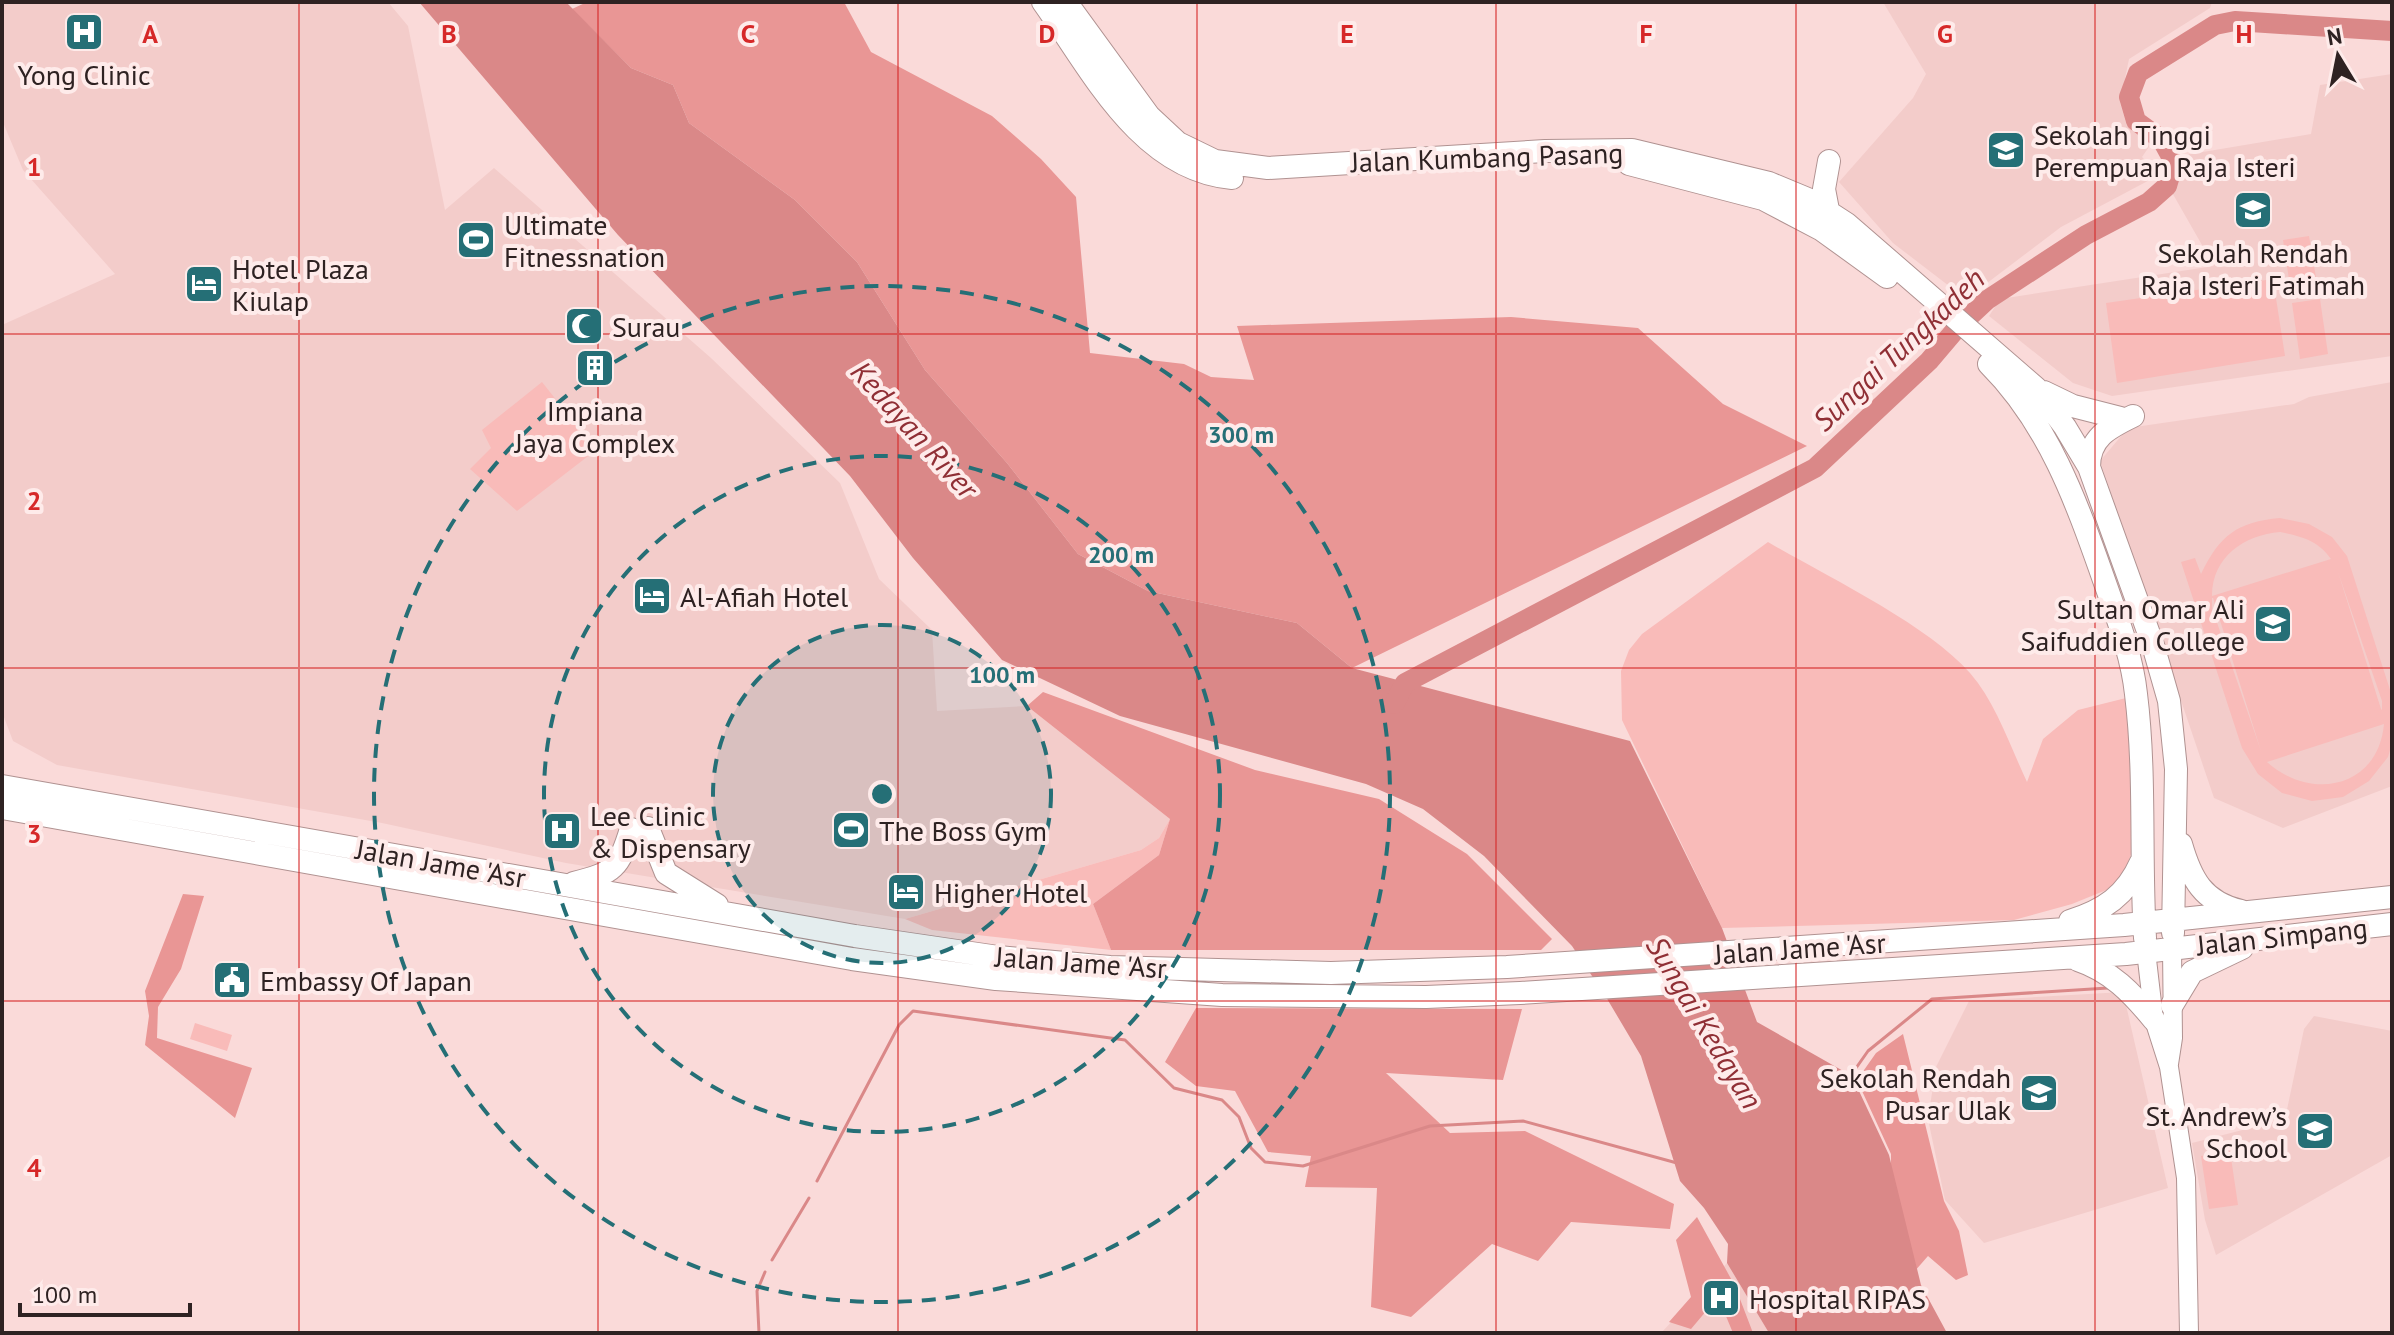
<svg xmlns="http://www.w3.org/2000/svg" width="2394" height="1335" font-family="'PT Sans',sans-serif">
<rect width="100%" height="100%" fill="#fadad9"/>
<path fill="#f3ccca" d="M9 2H388L408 26 445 210 494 168 711 358 840 483 879 579 932 630 937 711 1027 706 1170 819 1159 838 1141 850 905 919 566 863 382 823 57 765 13 741 2 712V325L115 274 23 170 2 120V6Z
M1883 2H2212L2210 8 2129 59 2120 103 2127 126 2151 144 2142 157 2159 175 2061 227 1966 299 1893 243 1839 182 1913 98 1926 74Z
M2392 74V356L2112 396 2073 383 1989 316 2000 299 2214 266 2170 189 2179 156 2311 134 2320 85Z
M2392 382V786L2283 828 2214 798 2100 461 2128 428 2294 404 2309 397Z
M2123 992 2168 1188 1984 1243 1945 1200 1928 1119 1936 1067 1969 1001Z
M2314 1016 2392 1031V1155L2216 1255 2205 1220 2192 1143 2285 1119 2304 1029Z
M1727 1263 1769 1333H1661Z"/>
<path fill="#f9bbb9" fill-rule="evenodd" d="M2309 236 2319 295 2292 299 2283 240Z
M2273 279 2285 356 2117 383 2106 303Z
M2320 299 2328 354 2300 359 2292 303Z
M542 382 596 450 517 511 470 469 491 448 482 430Z
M2280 518 2309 524 2332 537 2347 556 2392 696V743L2388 757 2369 781 2343 797 2312 801 2282 793 2258 774 2242 748 2181 562 2195 558 2201 574C2220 535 2237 522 2280 518ZM2280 532C2301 536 2319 541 2331 559L2212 596C2212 557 2244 535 2280 532ZM2338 572 2382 701V710L2381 709ZM2212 598H2213L2261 751 2212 608ZM2384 724C2378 789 2310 801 2267 762Z
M1768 542C1826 576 1927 624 1970 673 1996 703 2010 746 2027 782L2043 739 2078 710 2130 697 2137 836 2121 884 2072 904 2014 920 1722 928 1622 720 1621 671 1629 650 1642 634Z
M1170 819 1159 855 1093 904 1111 950 932 930 905 919 1141 850 1159 838Z
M195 1023 232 1035 227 1051 190 1039Z
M2230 1151 2238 1205 2209 1209 2201 1156Z"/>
<path fill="#e99695" d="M587 2H844L871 52 992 116 1041 159 1076 197 1090 353 1184 364 1211 377 1254 380 1237 326 1511 317 1638 328 1723 404 1807 446 1352 668 1297 623 1148 591 1078 554 1007 463 925 370 857 262 795 200 689 123 673 85 631 68 572 9Z
M1043 692 1255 770 1379 799 1467 854 1552 939 1541 950H1111L1093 904 1159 855 1170 819 1027 706Z
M183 894 204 896 181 969 158 1007 157 1038 252 1068 235 1118 145 1045 149 1016 145 991Z
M1196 1008 1522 1009 1503 1080 1386 1073 1450 1133 1525 1131 1674 1204 1670 1229 1571 1222 1538 1261 1492 1244 1411 1317 1371 1307 1377 1188 1305 1187 1311 1156 1268 1152 1235 1091 1196 1086 1165 1062Z
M1903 1034 1944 1201 1959 1231 1968 1275 1956 1280 1928 1256 1914 1272 1891 1199V1154L1857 1080 1876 1053Z
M1697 1217 1735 1286 1753 1333H1733L1718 1297 1691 1329 1669 1322 1691 1297 1676 1240Z"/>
<path fill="#da8888" d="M419 2H566L631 68 673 85 689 123 795 200 857 262 925 370 1007 463 1078 554 1148 591 1297 623 1352 668 1630 741 1722 928 1757 1022 1852 1076 1889 1155 1921 1285 1947 1333H1769L1727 1263 1728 1244 1704 1208 1680 1181 1641 1056 1606 997 1572 946 1484 856 1423 809 1366 784 1120 716 1002 660 913 558 850 476 618 235Z"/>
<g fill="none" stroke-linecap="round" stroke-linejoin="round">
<path stroke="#da8888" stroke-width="3" d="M1849 1078 1868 1051 1932 999 2108 988
M817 1181 899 1025 913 1011 1125 1040 1174 1088 1222 1100 1239 1117 1251 1148 1265 1162 1303 1166 1430 1126 1523 1121 1677 1163
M772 1260 809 1198
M759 1333 757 1291 765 1272"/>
<path stroke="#da8888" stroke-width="20" d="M1394 704 1405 683 1815 468 1929 361 1957 328 1987 300 2086 235 2149 202 2167 186 2174 162 2162 140 2136 121 2129 97 2138 73 2215 25 2235 21 2392 31"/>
<defs>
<path id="secondary" d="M2146 951 2154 1020 2169 1067 2186 1178 2189 1333
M2169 1064 2173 1038 2172 948"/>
<path id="primary" d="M1043 2C1091 69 1140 170 1232 178
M1066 2 1149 116 1178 143 1215 161 1268 168 1545 151 1632 150 1769 183 1810 200 1847 224 2036 388 2065 427 2089 467 2153 645 2169 701 2176 769 2173 933
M1629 164 1763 199 1822 230 1887 277
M1828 210 1824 189 1829 161
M1989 364C2050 425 2077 504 2105 583 2118 620 2132 656 2136 694 2146 775 2140 857 2145 938
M2044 392 2073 406 2120 418
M2089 467C2089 438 2108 428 2133 416
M2 786 855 936 998 957 1110 967 1331 973 1507 967 2124 925 2392 897
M2 808 852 959 996 979 1222 995 1426 997 1520 993 2126 954 2392 924
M648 828 666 873 717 905
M2181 844C2191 879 2203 902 2241 911
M574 883C614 873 619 868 631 829
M2070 921C2104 910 2126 896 2141 862
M2078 960C2111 971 2132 993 2154 1020
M2172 1005 2192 972 2242 948"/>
</defs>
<use href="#secondary" stroke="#b09291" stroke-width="20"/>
<use href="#primary" stroke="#b09291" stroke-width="24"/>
<use href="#secondary" stroke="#fff" stroke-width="18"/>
<use href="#primary" stroke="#fff" stroke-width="22"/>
</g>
<path fill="none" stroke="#d62828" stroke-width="2" stroke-opacity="0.55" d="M299 2V1333M598 2V1333M898 2V1333M1197 2V1333M1496 2V1333M1796 2V1333M2095 2V1333M2 334H2392M2 668H2392M2 1001H2392"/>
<circle cx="882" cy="794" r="169" fill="#256f76" fill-opacity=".12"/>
<g fill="none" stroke="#256f76" stroke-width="4" stroke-dasharray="14 10">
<circle cx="882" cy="794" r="169"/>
<circle cx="882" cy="794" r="338"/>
<circle cx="882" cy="794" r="508"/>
</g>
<defs>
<symbol id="hospital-square" viewBox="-11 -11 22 22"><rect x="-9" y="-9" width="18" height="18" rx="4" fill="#256f76" stroke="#feebea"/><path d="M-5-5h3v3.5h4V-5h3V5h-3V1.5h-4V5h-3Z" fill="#fff"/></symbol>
<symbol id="school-square" viewBox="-11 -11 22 22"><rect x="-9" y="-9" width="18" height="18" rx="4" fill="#256f76" stroke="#feebea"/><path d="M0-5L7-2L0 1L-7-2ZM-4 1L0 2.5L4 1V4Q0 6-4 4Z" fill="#fff"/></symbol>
<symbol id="stadium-square" viewBox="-11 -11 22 22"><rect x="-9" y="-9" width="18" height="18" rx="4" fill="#256f76" stroke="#feebea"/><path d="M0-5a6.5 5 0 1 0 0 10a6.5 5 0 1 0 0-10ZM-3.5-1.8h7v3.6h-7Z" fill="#fff"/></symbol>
<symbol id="hotel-square" viewBox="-11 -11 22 22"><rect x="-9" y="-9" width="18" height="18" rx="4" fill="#256f76" stroke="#feebea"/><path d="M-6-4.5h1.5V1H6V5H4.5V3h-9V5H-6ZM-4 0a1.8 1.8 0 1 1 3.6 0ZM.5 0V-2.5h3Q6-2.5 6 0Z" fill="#fff"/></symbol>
<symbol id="mosque-square" viewBox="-11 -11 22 22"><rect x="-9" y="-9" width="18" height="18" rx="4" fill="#256f76" stroke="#feebea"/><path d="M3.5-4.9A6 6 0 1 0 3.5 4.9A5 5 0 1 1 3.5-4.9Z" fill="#fff"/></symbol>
<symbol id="building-square" viewBox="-11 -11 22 22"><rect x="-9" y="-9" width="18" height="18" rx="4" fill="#256f76" stroke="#feebea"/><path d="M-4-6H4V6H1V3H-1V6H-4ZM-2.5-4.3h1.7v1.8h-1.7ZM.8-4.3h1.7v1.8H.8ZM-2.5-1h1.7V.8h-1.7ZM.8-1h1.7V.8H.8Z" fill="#fff"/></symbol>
<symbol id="civic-square" viewBox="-11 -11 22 22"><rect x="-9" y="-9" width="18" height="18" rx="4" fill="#256f76" stroke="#feebea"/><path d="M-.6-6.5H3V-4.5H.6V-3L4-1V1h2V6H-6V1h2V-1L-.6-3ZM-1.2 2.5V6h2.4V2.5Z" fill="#fff"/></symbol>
</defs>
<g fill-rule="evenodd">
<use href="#hospital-square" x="62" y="10" width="44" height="44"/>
<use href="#school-square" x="1984" y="128" width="44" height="44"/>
<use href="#school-square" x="2231" y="188" width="44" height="44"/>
<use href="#stadium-square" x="454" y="218" width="44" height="44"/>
<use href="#hotel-square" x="182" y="262" width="44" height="44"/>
<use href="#mosque-square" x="562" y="304" width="44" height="44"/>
<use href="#building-square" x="573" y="346" width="44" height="44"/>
<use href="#hotel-square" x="630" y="574" width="44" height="44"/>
<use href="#school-square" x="2251" y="602" width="44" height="44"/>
<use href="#stadium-square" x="829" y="808" width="44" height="44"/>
<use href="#hospital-square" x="540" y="809" width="44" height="44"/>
<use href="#hotel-square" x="884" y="870" width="44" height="44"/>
<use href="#civic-square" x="210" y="958" width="44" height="44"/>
<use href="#school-square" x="2017" y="1071" width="44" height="44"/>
<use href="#school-square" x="2293" y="1109" width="44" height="44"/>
<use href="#hospital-square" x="1699" y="1276" width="44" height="44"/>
</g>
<g text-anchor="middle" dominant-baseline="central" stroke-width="8" stroke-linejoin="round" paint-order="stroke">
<g font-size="28" fill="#2e2222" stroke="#feebea" text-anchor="start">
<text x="84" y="74" text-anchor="middle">Yong Clinic</text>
<text x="2034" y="134">Sekolah Tinggi<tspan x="2034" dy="32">Perempuan Raja Isteri</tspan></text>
<text x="504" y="224">Ultimate<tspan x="504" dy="32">Fitnessnation</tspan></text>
<text x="2253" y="252" text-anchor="middle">Sekolah Rendah<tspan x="2253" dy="32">Raja Isteri Fatimah</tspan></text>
<text x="232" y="268">Hotel Plaza<tspan x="232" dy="32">Kiulap</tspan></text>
<text x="612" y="326">Surau</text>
<text x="595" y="410" text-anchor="middle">Impiana<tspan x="595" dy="32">Jaya Complex</tspan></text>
<text x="680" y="596">Al-Afiah Hotel</text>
<text x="2245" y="608" text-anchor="end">Sultan Omar Ali<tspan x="2245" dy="32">Saifuddien College</tspan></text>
<text x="590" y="815">Lee Clinic<tspan x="590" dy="32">&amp; Dispensary</tspan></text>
<text x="879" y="830">The Boss Gym</text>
<text x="934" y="892">Higher Hotel</text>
<text x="260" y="980">Embassy Of Japan</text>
<text x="2011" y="1077" text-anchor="end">Sekolah Rendah<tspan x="2011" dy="32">Pusar Ulak</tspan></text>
<text x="2287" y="1115" text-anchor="end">St. Andrew’s<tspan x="2287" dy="32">School</tspan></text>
<text x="1749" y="1298">Hospital RIPAS</text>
</g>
<g font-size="28" fill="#2e2222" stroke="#feebea">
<text transform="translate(1487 157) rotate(-2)">Jalan Kumbang Pasang</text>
<text transform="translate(441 863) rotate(10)">Jalan Jame 'Asr</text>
<text transform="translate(2282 936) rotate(-6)">Jalan Simpang</text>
<text transform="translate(1800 948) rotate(-4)">Jalan Jame 'Asr</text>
<text transform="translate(1081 962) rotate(4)">Jalan Jame 'Asr</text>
</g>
<g font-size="30" font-style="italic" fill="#902f35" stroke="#feebea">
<text transform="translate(1898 349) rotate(-43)">Sungai Tungkadeh</text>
<text transform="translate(915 429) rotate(48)">Kedayan River</text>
<text transform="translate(1705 1022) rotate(59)">Sungai Kedayan</text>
</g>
</g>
<g font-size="26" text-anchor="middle" font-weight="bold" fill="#d62828" stroke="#feebea" stroke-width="8" stroke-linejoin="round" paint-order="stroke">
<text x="150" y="43">A</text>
<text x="449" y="43">B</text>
<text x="748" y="43">C</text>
<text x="1047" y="43">D</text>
<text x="1347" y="43">E</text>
<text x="1646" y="43">F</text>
<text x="1945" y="43">G</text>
<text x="2244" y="43">H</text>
<text x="34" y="176">1</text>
<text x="34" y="510">2</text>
<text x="34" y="843">3</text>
<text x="34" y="1177">4</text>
</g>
<circle cx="882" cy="794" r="12" fill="#256f76" stroke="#feebea" stroke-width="4"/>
<g font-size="24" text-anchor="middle" font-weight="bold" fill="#256f76" stroke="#feebea" stroke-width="8" stroke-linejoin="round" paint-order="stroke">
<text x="1241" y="443">300 m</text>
<text x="1121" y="563">200 m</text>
<text x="1002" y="683">100 m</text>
</g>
<rect width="2394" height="1335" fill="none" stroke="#2e2222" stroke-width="8"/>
<g transform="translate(2338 56) rotate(350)" stroke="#feebea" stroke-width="6" paint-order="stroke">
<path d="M0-6L14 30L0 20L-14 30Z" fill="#2e2222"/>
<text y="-12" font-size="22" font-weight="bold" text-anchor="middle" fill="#2e2222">N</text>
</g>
<path d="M20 1303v12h170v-12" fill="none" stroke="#2e2222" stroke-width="4"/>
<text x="32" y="1303" font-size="24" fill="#2e2222" stroke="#feebea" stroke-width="6" paint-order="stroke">100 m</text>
</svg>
